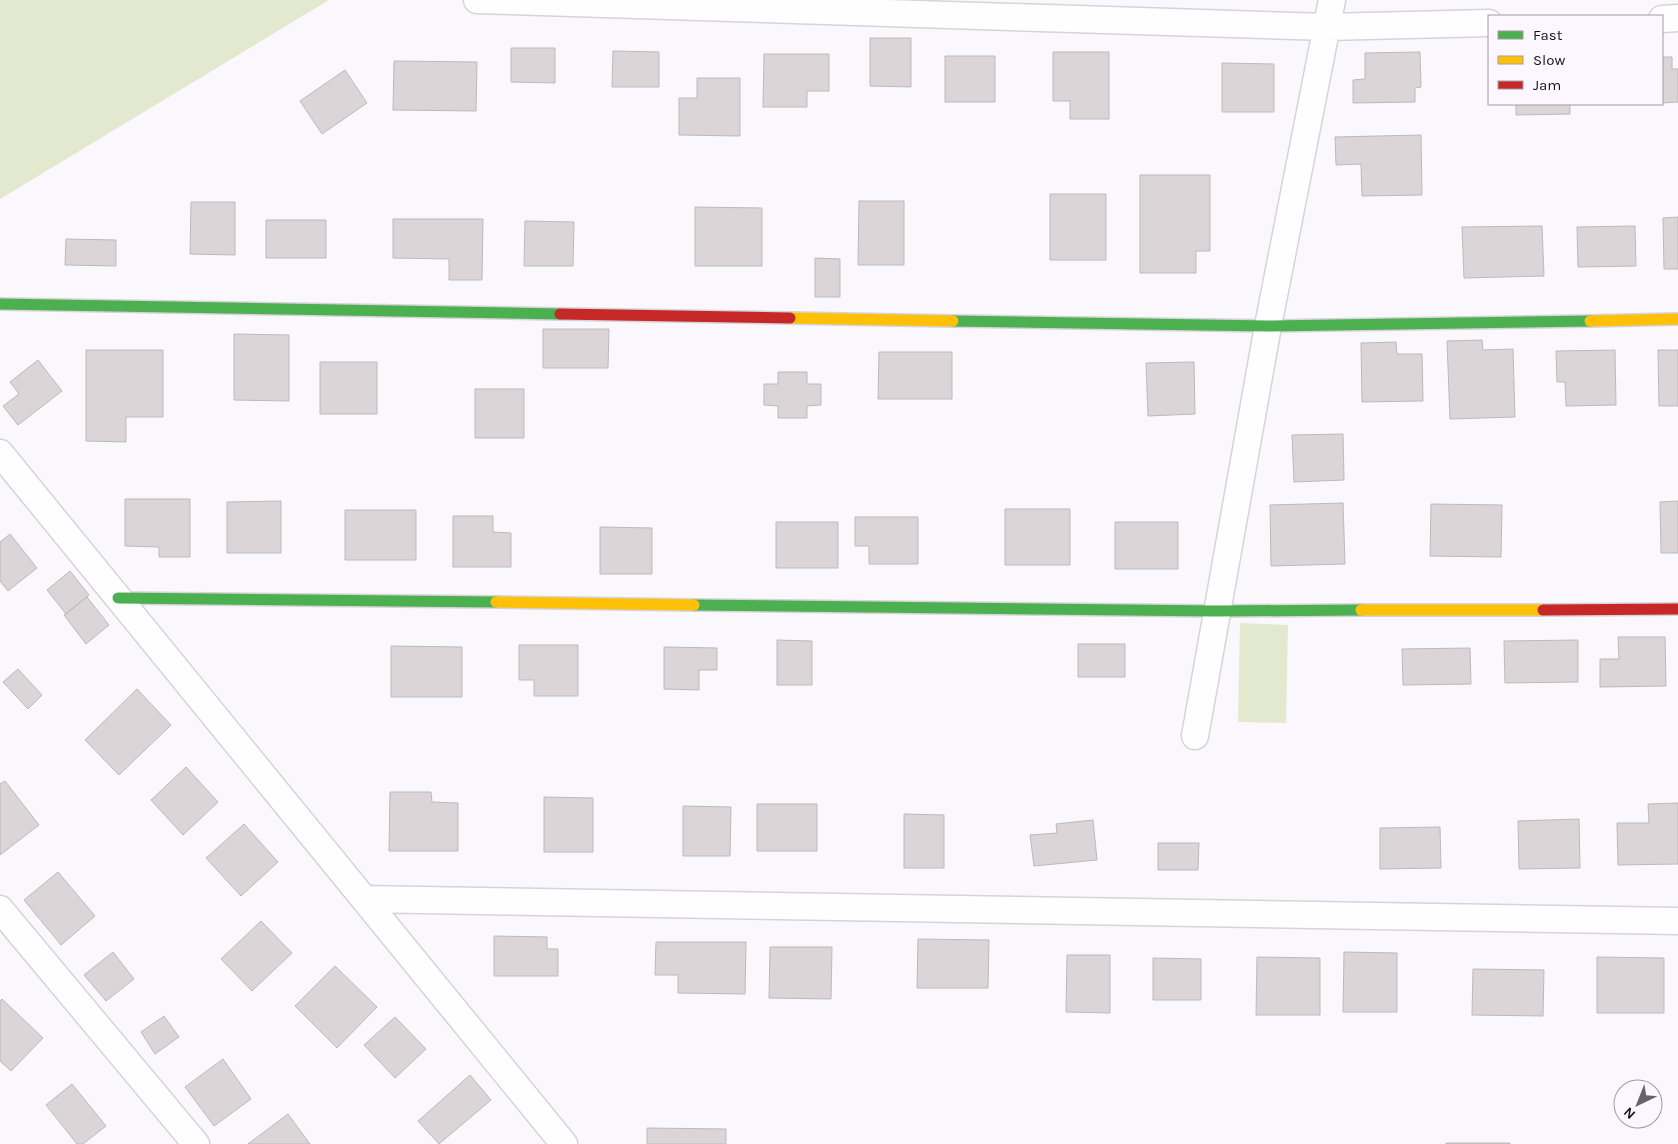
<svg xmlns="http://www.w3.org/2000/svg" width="1678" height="1144" font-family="Karla,sans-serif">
<rect width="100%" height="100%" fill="#fbf8fd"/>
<path fill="#e3e9cf" d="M0 0H329L0 199Z
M1240 623 1288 625 1286 723 1238 722Z"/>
<path fill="#dcd5d7" stroke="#bdb8b9" d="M870 38H911V87L870 86Z
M511 48H555V83L511 82Z
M613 51 659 52V87H612Z
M1053 52H1109V119H1070V101H1053Z
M1420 52 1421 87 1415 88V102L1353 103V80L1365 79V53Z
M764 54H829V91H807V107H763Z
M945 56H995V102H945Z
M1662 57H1672V69H1678V102L1662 103Z
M394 61 477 62 476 111 393 110Z
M1222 63 1274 64V112H1222Z
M345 70 367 103 322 134 300 101Z
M697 78H740V136L679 135V98H697Z
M1516 104H1570V114L1516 115Z
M1421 135 1422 195 1362 196 1361 164 1336 165 1335 137Z
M1140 175H1210V251H1196V273H1140Z
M1050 194H1106V260H1050Z
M859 201H904V265H858Z
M191 202H235V255L190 254Z
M695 207 762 208V266H695Z
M1678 217V269H1664L1663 218Z
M393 219H483L482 280H449V259L393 258Z
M266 220H326V258H266Z
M525 221 574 222 573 266H524Z
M1542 226 1544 276 1464 278 1462 227Z
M1635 226 1636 266 1578 267 1577 227Z
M66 239 116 240V266L65 265Z
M815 258 840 259V297H815Z
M543 329H609L608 368H543Z
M234 334 289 335V401L234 400Z
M1482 340 1483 350 1513 349 1515 417 1450 419 1447 341Z
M1396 342 1397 354H1422L1423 401 1362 402 1361 343Z
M86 350H163V417H126V442L86 441Z
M1615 350 1616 405 1566 406 1565 382H1557L1556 351Z
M1658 350H1678V406H1659Z
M879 352H952V399H878Z
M38 360 62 391 18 425 3 406 19 394 10 382Z
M320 362H377V414H320Z
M1194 362 1195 414 1148 416 1146 363Z
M778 372H807V384H821V405L807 406V418H778V406L764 405V384H778Z
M475 389H524V438H475Z
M1343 434 1344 480 1294 482 1292 435Z
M125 499H190V557H159V547L125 546Z
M281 501V553H227V502Z
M1678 501V553H1661L1660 502Z
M1343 503 1345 564 1271 566 1270 505Z
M1431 504 1502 505 1501 557 1430 556Z
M1005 509H1070V565H1005Z
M345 510H416V560H345Z
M453 516H493V532L511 533V567H453Z
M855 517H918V564H869V546H855Z
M776 522H838V568H776Z
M1115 522H1178V569H1115Z
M600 527 652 528V574H600Z
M10 534 37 568 8 591 0 581V542Z
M70 571 89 595 66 614 47 590Z
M87 597 109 625 86 644 64 615Z
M1618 637H1665L1666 686 1600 687V659H1619Z
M777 640 812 641V685H777Z
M1578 640V682L1505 683 1504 641Z
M1078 644H1125V677H1078Z
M519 645H578V696H534V680H519Z
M391 646 462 647V697H391Z
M664 647 717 648V670H699V690L664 689Z
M1470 648 1471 684 1403 685 1402 649Z
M18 669 42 695 28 709 3 682Z
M137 689 171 725 119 775 85 740Z
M186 767 218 802 183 835 151 800Z
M5 781 39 825 0 855V784Z
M390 792H431L432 802 458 803V851H389Z
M544 797 593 798V852H544Z
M1678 803V864L1618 865 1617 823H1649L1648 804Z
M757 804H817V851H757Z
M683 806 731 807 730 856H683Z
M904 814 944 815V868H904Z
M1579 819 1580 868 1519 869 1518 821Z
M1093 820 1097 860 1034 866 1030 835 1057 833 1056 824Z
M244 824 278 862 241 896 206 858Z
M1440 827 1441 868 1380 869V828Z
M1158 843H1199L1198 870H1158Z
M58 872 95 916 61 945 24 900Z
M261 921 292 953 252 991 221 959Z
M494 936 547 937V949H558V976H494Z
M918 939 989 940 988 988H917Z
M656 942H746L745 994 678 993V975H655Z
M770 947H832L831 999 769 998Z
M113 952 134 979 106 1001 84 975Z
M1344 952 1397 953V1012H1343Z
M1067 955H1110V1013L1066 1012Z
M1257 957 1320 958V1015H1256Z
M1597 957 1664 958V1013H1597Z
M1153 958 1201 959V1000H1153Z
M335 966 377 1007 337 1048 295 1006Z
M1473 969 1544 970 1543 1016 1472 1015Z
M2 999 43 1038 11 1071 0 1061V1001Z
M164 1016 179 1037 155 1054 141 1032Z
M395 1017 426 1049 395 1078 364 1045Z
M223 1059 251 1099 214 1126 185 1087Z
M470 1075 491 1100 439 1144 418 1121Z
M72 1084 106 1126 83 1144H77L46 1105Z
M288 1114 310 1144H248Z
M647 1128 726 1129V1144H647Z
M1446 1143H1510V1144H1446Z"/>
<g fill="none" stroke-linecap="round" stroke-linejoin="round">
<defs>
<path id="street" d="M477 0 1327 27 1489 23
M1662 19 1678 18
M0 453 564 1144
M1195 736 1268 326 1332 0
M364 899 1678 921
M0 909 196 1144"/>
<path id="fast" d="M0 304 560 314
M953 321 1268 326 1590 321
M118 598 496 602
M694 605 1216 611 1361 610"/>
<path id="slow" d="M790 318 953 321
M1590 321 1678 319
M496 602 694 605
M1361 610H1543"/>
<path id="jam" d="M560 314 790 318
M1543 610 1678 609"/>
</defs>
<use href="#street" stroke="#d6d3d9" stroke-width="29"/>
<use href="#fast" stroke="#d6d3d9" stroke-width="14"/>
<use href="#slow" stroke="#d6d3d9" stroke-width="14"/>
<use href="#jam" stroke="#d6d3d9" stroke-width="14"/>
<use href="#street" stroke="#fefeff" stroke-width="26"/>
<use href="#fast" stroke="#4caf50" stroke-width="11"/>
<use href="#slow" stroke="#ffc107" stroke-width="11"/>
<use href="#jam" stroke="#c62828" stroke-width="11"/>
</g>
<rect x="1488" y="15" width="175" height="90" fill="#fbf6ff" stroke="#a09ba3"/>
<rect x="1498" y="31" width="25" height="8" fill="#4caf50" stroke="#a09ba3"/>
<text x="1533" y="40" font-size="15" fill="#17131a">Fast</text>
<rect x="1498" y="56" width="25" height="8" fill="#ffc107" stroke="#a09ba3"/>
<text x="1533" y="65" font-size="15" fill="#17131a">Slow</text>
<rect x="1498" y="81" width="25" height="8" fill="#c62828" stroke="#a09ba3"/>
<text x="1533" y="90" font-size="15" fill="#17131a">Jam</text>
<g transform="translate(1638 1104) rotate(223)"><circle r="24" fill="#fbf6ff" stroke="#a09ba3"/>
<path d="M0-4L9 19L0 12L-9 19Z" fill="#676369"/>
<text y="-8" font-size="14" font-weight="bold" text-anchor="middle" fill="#17131a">N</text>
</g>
</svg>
